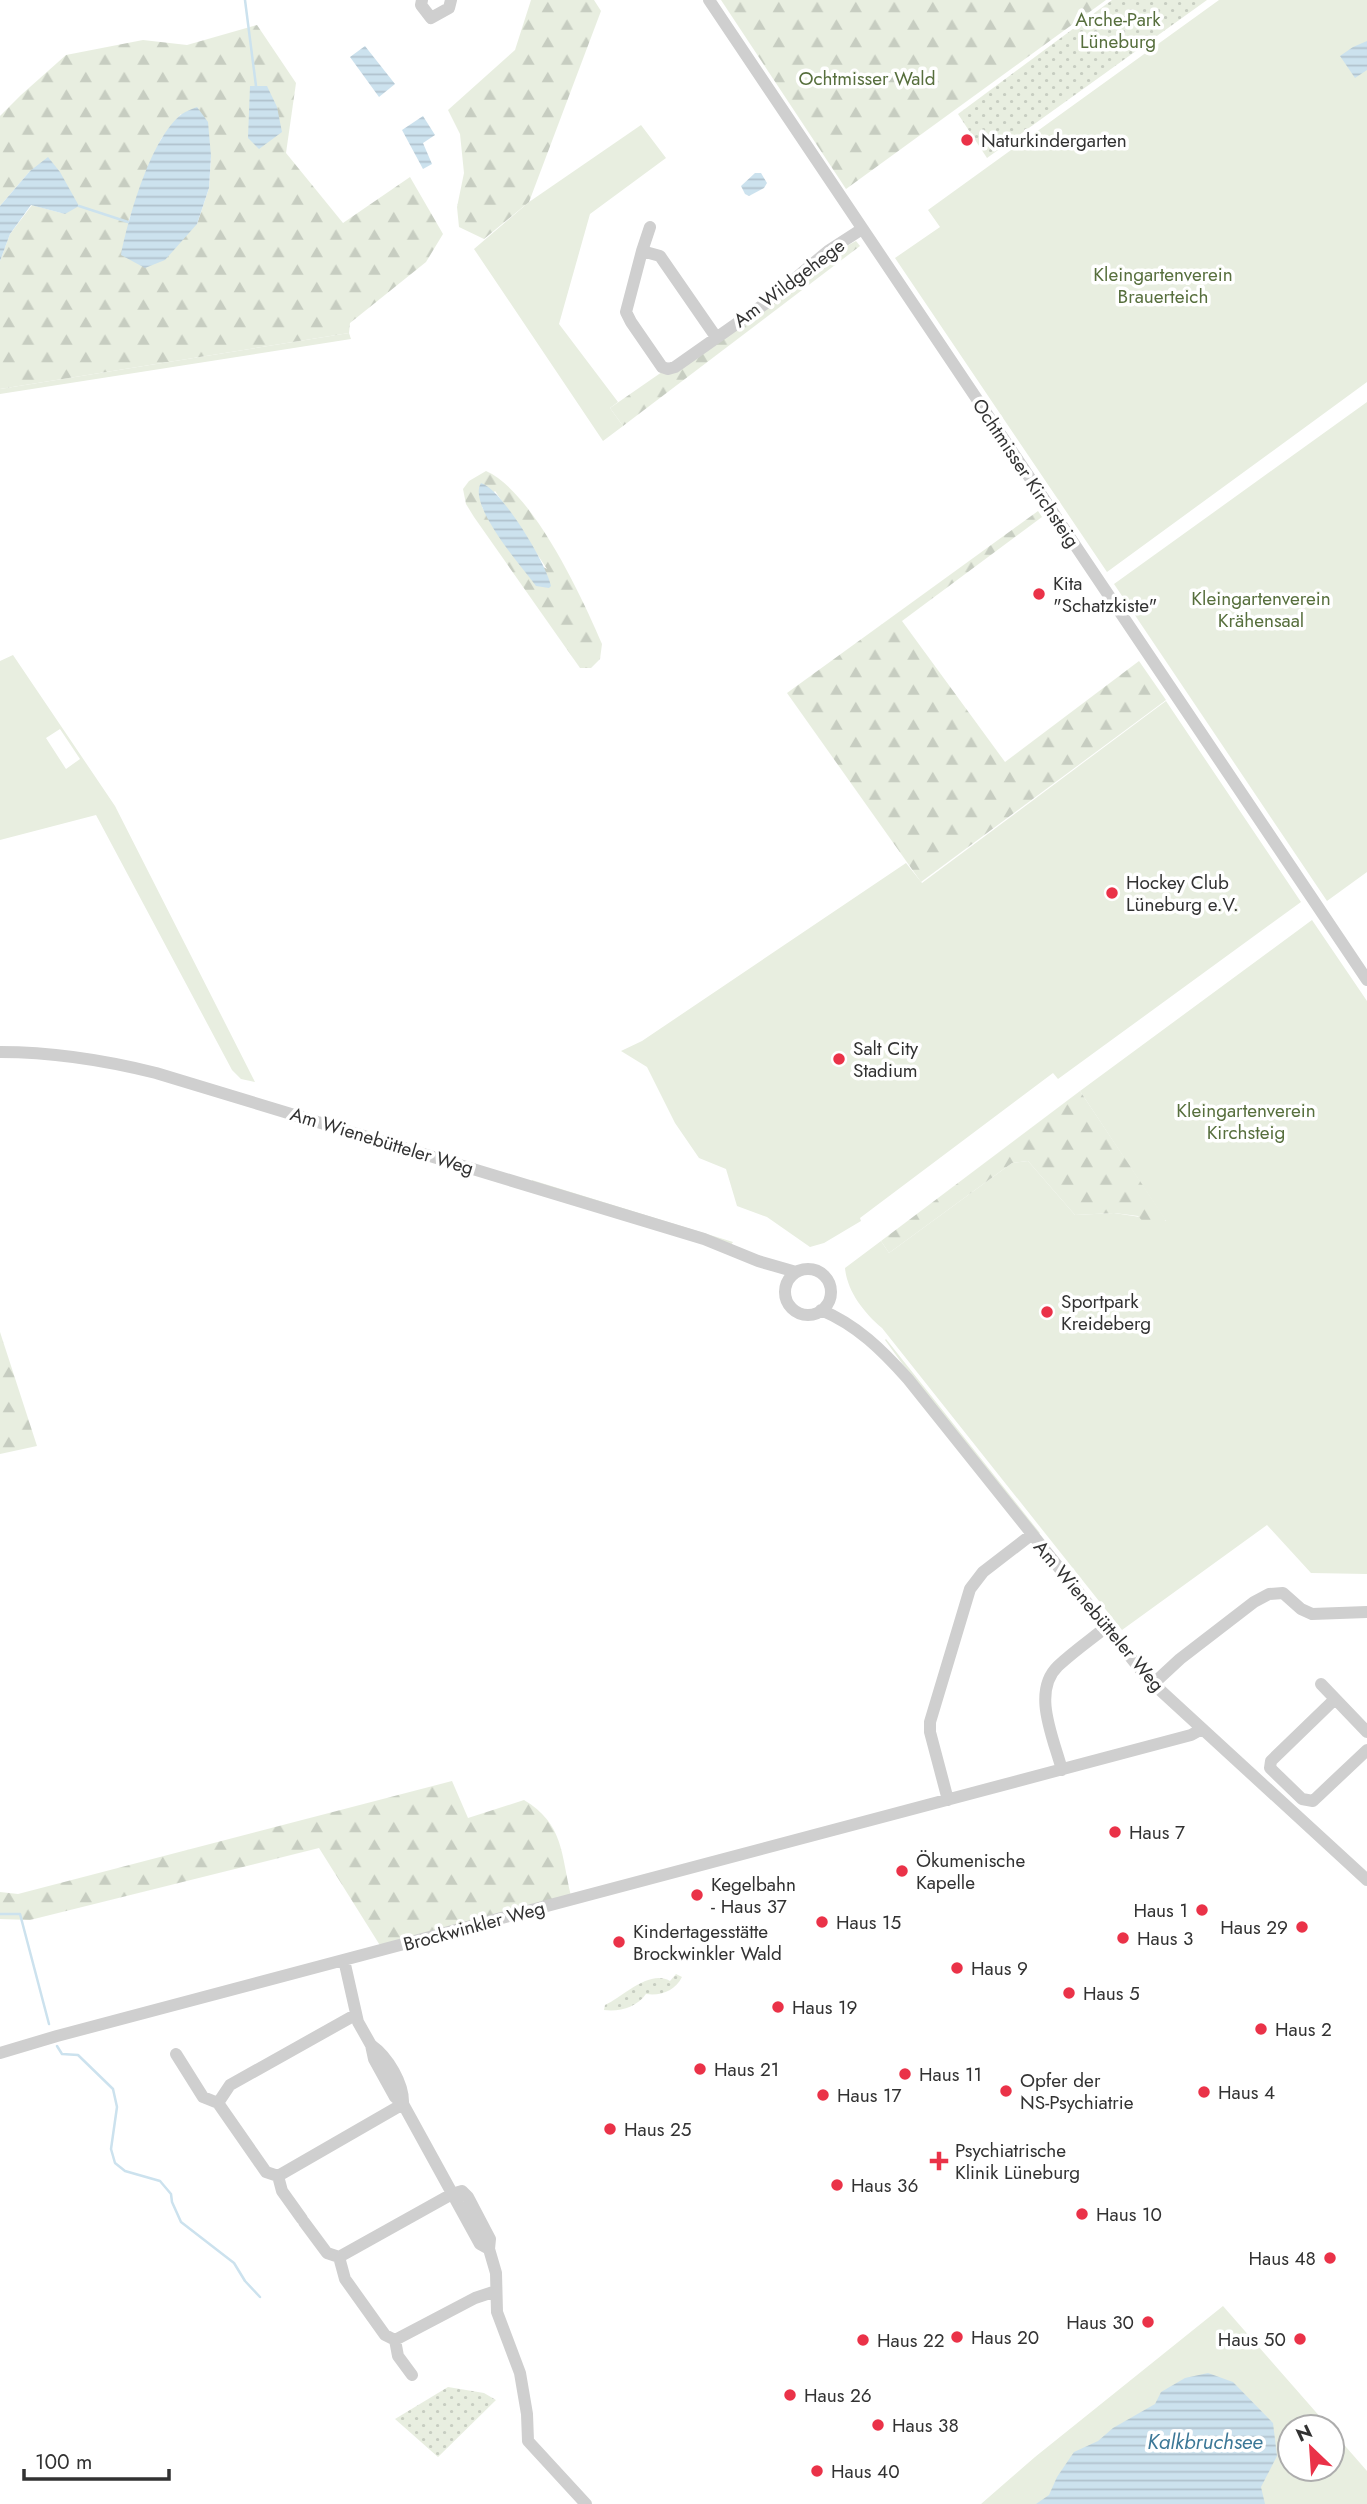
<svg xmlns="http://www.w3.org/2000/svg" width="1367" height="2504" font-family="Jost,sans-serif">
<defs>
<pattern id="forest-firs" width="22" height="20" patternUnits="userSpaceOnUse" patternTransform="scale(1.75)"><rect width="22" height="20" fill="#e8eee0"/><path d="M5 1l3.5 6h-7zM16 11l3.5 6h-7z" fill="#c7cdc1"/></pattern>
<pattern id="park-dots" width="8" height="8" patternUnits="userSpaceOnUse" patternTransform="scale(1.75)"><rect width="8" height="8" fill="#e8eee0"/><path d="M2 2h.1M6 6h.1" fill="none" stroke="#c7cdc1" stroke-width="1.8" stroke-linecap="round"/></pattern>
<pattern id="water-rules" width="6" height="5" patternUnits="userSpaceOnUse" patternTransform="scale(1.75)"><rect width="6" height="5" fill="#cce2ee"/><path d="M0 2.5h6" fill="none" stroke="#b0c2cd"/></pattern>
</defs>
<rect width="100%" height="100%" fill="#fff"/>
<path fill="#e8eee0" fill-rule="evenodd" d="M1219 0H1367V382L1107 572 895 258 940 227 928 210Z
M641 125 666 158 590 214 559 324 618 402 610 408 623 426 603 441 474 249 529 202Z
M349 333 351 339 0 394V389Z
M1367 402V872L1327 901 1114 584Z
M13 655 115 806 255 1082 241 1079 232 1070 96 815 0 840V661ZM60 729 80 759 66 769 46 738Z
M1166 701 1301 902 1058 1079 1053 1073 860 1218 861 1221 824 1243 810 1247 767 1217 737 1206 726 1169 699 1158 675 1123 647 1067 621 1051 642 1041 906 863 922 883Z
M1312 920 1367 1001V1574L1311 1573 1267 1525 1122 1630 882 1328C864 1313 847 1291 845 1268L881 1241 889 1253 1012 1163 1028 1161 1075 1215 1114 1213 1166 1221 1080 1091Z
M532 1180 733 1242 731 1245 532 1182Z
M886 1339 1040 1533 1038 1535 904 1366 885 1340Z
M1223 2306 1329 2427H1290V2469H1332V2431L1367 2471V2504H981L1035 2457Z"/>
<path fill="url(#forest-firs)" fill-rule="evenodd" d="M531 0H594L601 11 529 202 484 239 459 227 457 207 464 173 460 134 448 110 515 50Z
M721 0H1106L846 189Z
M257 25 296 83 286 153 343 223 410 177 443 234 426 262 350 323 349 333 0 389V261L10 234 32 205 65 214 30 171 0 206V116L21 95 66 55 143 40 187 45ZM181 114 211 156 209 188 197 224 128 222 161 139Z
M856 241 860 246 623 426 610 408 832 254Z
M486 471C533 492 582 597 602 644L600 659 591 668H580L474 517 466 504 463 489 469 481ZM495 491 547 569 506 546 482 507Z
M1038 511 1042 517 902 621 1005 762 1139 661 1166 700 921 882 787 693Z
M1080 1091 1166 1220 1158 1226 1145 1224 1138 1216 1114 1213 1075 1215 1028 1161 1012 1163 889 1253 881 1241Z
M0 1332 37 1446 0 1454Z
M452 1781 468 1818 524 1800C564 1824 561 1854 571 1896L381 1947 319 1848 30 1920 0 1919V1892L18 1894Z"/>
<path fill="url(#park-dots)" d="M1112 0H1207L987 158 958 114Z
M676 1974 682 1977C675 1991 661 1996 646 1994 637 2007 620 2012 604 2010L605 2005C623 1997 649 1969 670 1981Z
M448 2387 484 2393 496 2400 438 2457 395 2419Z"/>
<path fill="url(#water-rules)" d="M1367 41V70L1355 78 1340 56 1353 47Z
M365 46 395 84 379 97 350 57Z
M250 86H267L277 107 282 132 259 149 248 138Z
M197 107 208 122 211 156 209 188 197 224 165 260 145 268 121 255C128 219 151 137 182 114 186 111 192 109 197 107Z
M423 116 435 135 423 143 432 164 423 169 402 130Z
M48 157 60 172 79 206 65 214 31 205 10 234 0 261V206L30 171Z
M755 173H761L767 183 764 188 749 196 745 194 741 186Z
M481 483C502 489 547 565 551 586L549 588 536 586C522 567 467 505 481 483Z
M1208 2373 1233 2382 1273 2423 1277 2456 1261 2487 1265 2504H1036L1049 2495 1057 2477 1074 2452 1098 2441 1113 2428 1155 2404 1161 2392 1185 2378Z"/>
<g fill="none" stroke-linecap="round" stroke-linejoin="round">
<path stroke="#cce2ee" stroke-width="2.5" d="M245 0 256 86
M79 206 128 222
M0 1914H20L49 2024
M57 2046 62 2054 78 2055 113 2089 117 2107 111 2149 115 2163 125 2171 160 2181 171 2194 172 2202 181 2222 234 2263 245 2281 260 2297"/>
<path stroke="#cfcfcf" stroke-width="12" d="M422 0 421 5 431 18 449 8 451 0
M709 0 1367 980
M642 251 650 227
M716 337 660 256 642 251 626 312 631 322 662 367 668 369 675 367 766 303 828 251 862 229
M0 1052C54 1052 104 1060 156 1073L704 1239 758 1261 796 1272
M785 1292a23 23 0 1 1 46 0a23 23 0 1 1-46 0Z
M821 1310C857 1325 882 1350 908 1379L1148 1679 1367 1880
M1153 1684 1180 1659 1254 1602 1269 1594 1283 1593 1301 1609 1312 1614 1367 1612
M1321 1684 1367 1732
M1335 1699 1271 1761 1270 1768 1302 1799 1313 1801 1367 1750
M1062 1770C1054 1739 1031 1692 1058 1666 1073 1652 1090 1640 1105 1628
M948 1800 930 1732V1722L970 1589 983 1572 1031 1535
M344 1960 358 2022 371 2045 374 2059 395 2097 403 2104 480 2244 489 2249
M355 2015 230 2085 218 2103 266 2172 278 2176 403 2104
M371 2045C388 2057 404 2084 403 2104
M0 2053 57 2036 1191 1735 1202 1729
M176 2054 203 2097 218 2103
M278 2176 282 2191 302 2219
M304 2222 327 2253 339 2257
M496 2291 475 2298 395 2340 385 2335 345 2279 339 2257 452 2194 462 2191 468 2197 490 2239 489 2249 496 2273 497 2312 520 2373 527 2414 528 2441 586 2504
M395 2340 398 2356 412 2375"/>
</g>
<g fill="#ea3248" stroke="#fff" stroke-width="2.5">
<circle cx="967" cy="140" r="7"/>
<circle cx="1039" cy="594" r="7"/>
<circle cx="1112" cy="893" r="7"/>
<circle cx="839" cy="1059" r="7"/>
<circle cx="1047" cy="1312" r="7"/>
<circle cx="1115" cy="1832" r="7"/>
<circle cx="902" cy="1871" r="7"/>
<circle cx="697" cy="1895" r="7"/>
<circle cx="1202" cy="1910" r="7"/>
<circle cx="822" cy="1922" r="7"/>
<circle cx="1302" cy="1927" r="7"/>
<circle cx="1123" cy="1938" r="7"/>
<circle cx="619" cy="1942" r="7"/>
<circle cx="957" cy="1968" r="7"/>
<circle cx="1069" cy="1993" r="7"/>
<circle cx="778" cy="2007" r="7"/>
<circle cx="1261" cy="2029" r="7"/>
<circle cx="700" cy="2069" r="7"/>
<circle cx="905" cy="2074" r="7"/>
<circle cx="1006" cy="2091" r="7"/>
<circle cx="1204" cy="2092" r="7"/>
<circle cx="823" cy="2095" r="7"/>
<circle cx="610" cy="2129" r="7"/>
<path d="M935.5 2150.5h7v7h7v7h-7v7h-7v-7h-7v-7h7z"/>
<circle cx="837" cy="2185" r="7"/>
<circle cx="1082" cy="2214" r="7"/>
<circle cx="1330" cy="2258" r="7"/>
<circle cx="1148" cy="2322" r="7"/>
<circle cx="957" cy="2337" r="7"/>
<circle cx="1300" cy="2339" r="7"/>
<circle cx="863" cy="2340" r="7"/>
<circle cx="790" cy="2395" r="7"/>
<circle cx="878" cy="2425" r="7"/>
<circle cx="817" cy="2471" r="7"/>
</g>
<g text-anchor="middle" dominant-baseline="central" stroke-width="7" stroke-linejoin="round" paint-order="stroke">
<g font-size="19" fill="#576f3d" stroke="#fff">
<text x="1118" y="19">Arche-Park<tspan x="1118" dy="22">Lüneburg</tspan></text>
<text x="867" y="78">Ochtmisser Wald</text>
<text x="1163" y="274">Kleingartenverein<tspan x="1163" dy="22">Brauerteich</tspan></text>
<text x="1261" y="598">Kleingartenverein<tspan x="1261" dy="22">Krähensaal</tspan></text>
<text x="1246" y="1110">Kleingartenverein<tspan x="1246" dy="22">Kirchsteig</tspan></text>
</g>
<g font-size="19" fill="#323232" stroke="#fff" text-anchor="start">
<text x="981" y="140">Naturkindergarten</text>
<text x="1053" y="583">Kita<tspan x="1053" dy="22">"Schatzkiste"</tspan></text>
<text x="1126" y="882">Hockey Club<tspan x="1126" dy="22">Lüneburg e.V.</tspan></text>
<text x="853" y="1048">Salt City<tspan x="853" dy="22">Stadium</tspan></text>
<text x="1061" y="1301">Sportpark<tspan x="1061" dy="22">Kreideberg</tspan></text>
<text x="1129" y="1832">Haus 7</text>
<text x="916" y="1860">Ökumenische<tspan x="916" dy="22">Kapelle</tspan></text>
<text x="711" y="1884">Kegelbahn<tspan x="711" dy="22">- Haus 37</tspan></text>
<text x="1188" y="1910" text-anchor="end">Haus 1</text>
<text x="836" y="1922">Haus 15</text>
<text x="1288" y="1927" text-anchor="end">Haus 29</text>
<text x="633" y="1931">Kindertagesstätte<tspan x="633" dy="22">Brockwinkler Wald</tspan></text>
<text x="1137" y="1938">Haus 3</text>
<text x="971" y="1968">Haus 9</text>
<text x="1083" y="1993">Haus 5</text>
<text x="792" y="2007">Haus 19</text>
<text x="1275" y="2029">Haus 2</text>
<text x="714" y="2069">Haus 21</text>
<text x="919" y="2074">Haus 11</text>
<text x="1020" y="2080">Opfer der<tspan x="1020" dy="22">NS-Psychiatrie</tspan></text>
<text x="1218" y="2092">Haus 4</text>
<text x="837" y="2095">Haus 17</text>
<text x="624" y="2129">Haus 25</text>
<text x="955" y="2150">Psychiatrische<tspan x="955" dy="22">Klinik Lüneburg</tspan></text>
<text x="851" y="2185">Haus 36</text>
<text x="1096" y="2214">Haus 10</text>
<text x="1316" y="2258" text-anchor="end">Haus 48</text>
<text x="1134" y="2322" text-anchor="end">Haus 30</text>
<text x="971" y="2337">Haus 20</text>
<text x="1286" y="2339" text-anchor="end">Haus 50</text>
<text x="877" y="2340">Haus 22</text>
<text x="804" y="2395">Haus 26</text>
<text x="892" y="2425">Haus 38</text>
<text x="831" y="2471">Haus 40</text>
</g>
<g font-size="19" fill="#323232" stroke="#fff">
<text transform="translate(789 283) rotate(-37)">Am Wildgehege</text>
<text transform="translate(1026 473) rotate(56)">Ochtmisser Kirchsteig</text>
<text transform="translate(382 1141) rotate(17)">Am Wienebütteler Weg</text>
<text transform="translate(1099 1616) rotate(50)">Am Wienebütteler Weg</text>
<text transform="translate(474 1926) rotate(-15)">Brockwinkler Weg</text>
</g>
<g font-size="21" font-style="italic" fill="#3c7897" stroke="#fff">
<text x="1205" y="2442">Kalkbruchsee</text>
</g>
</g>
<g transform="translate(1311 2448) rotate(335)"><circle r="33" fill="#ffffff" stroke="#adadad" stroke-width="2"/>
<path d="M0-5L12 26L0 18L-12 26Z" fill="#ea3248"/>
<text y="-10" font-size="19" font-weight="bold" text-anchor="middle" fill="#323232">N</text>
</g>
<path d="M24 2469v10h145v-10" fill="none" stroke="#323232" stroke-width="3.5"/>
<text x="35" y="2469" font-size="21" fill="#323232" stroke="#ffffff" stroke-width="5" paint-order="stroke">100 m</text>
</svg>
